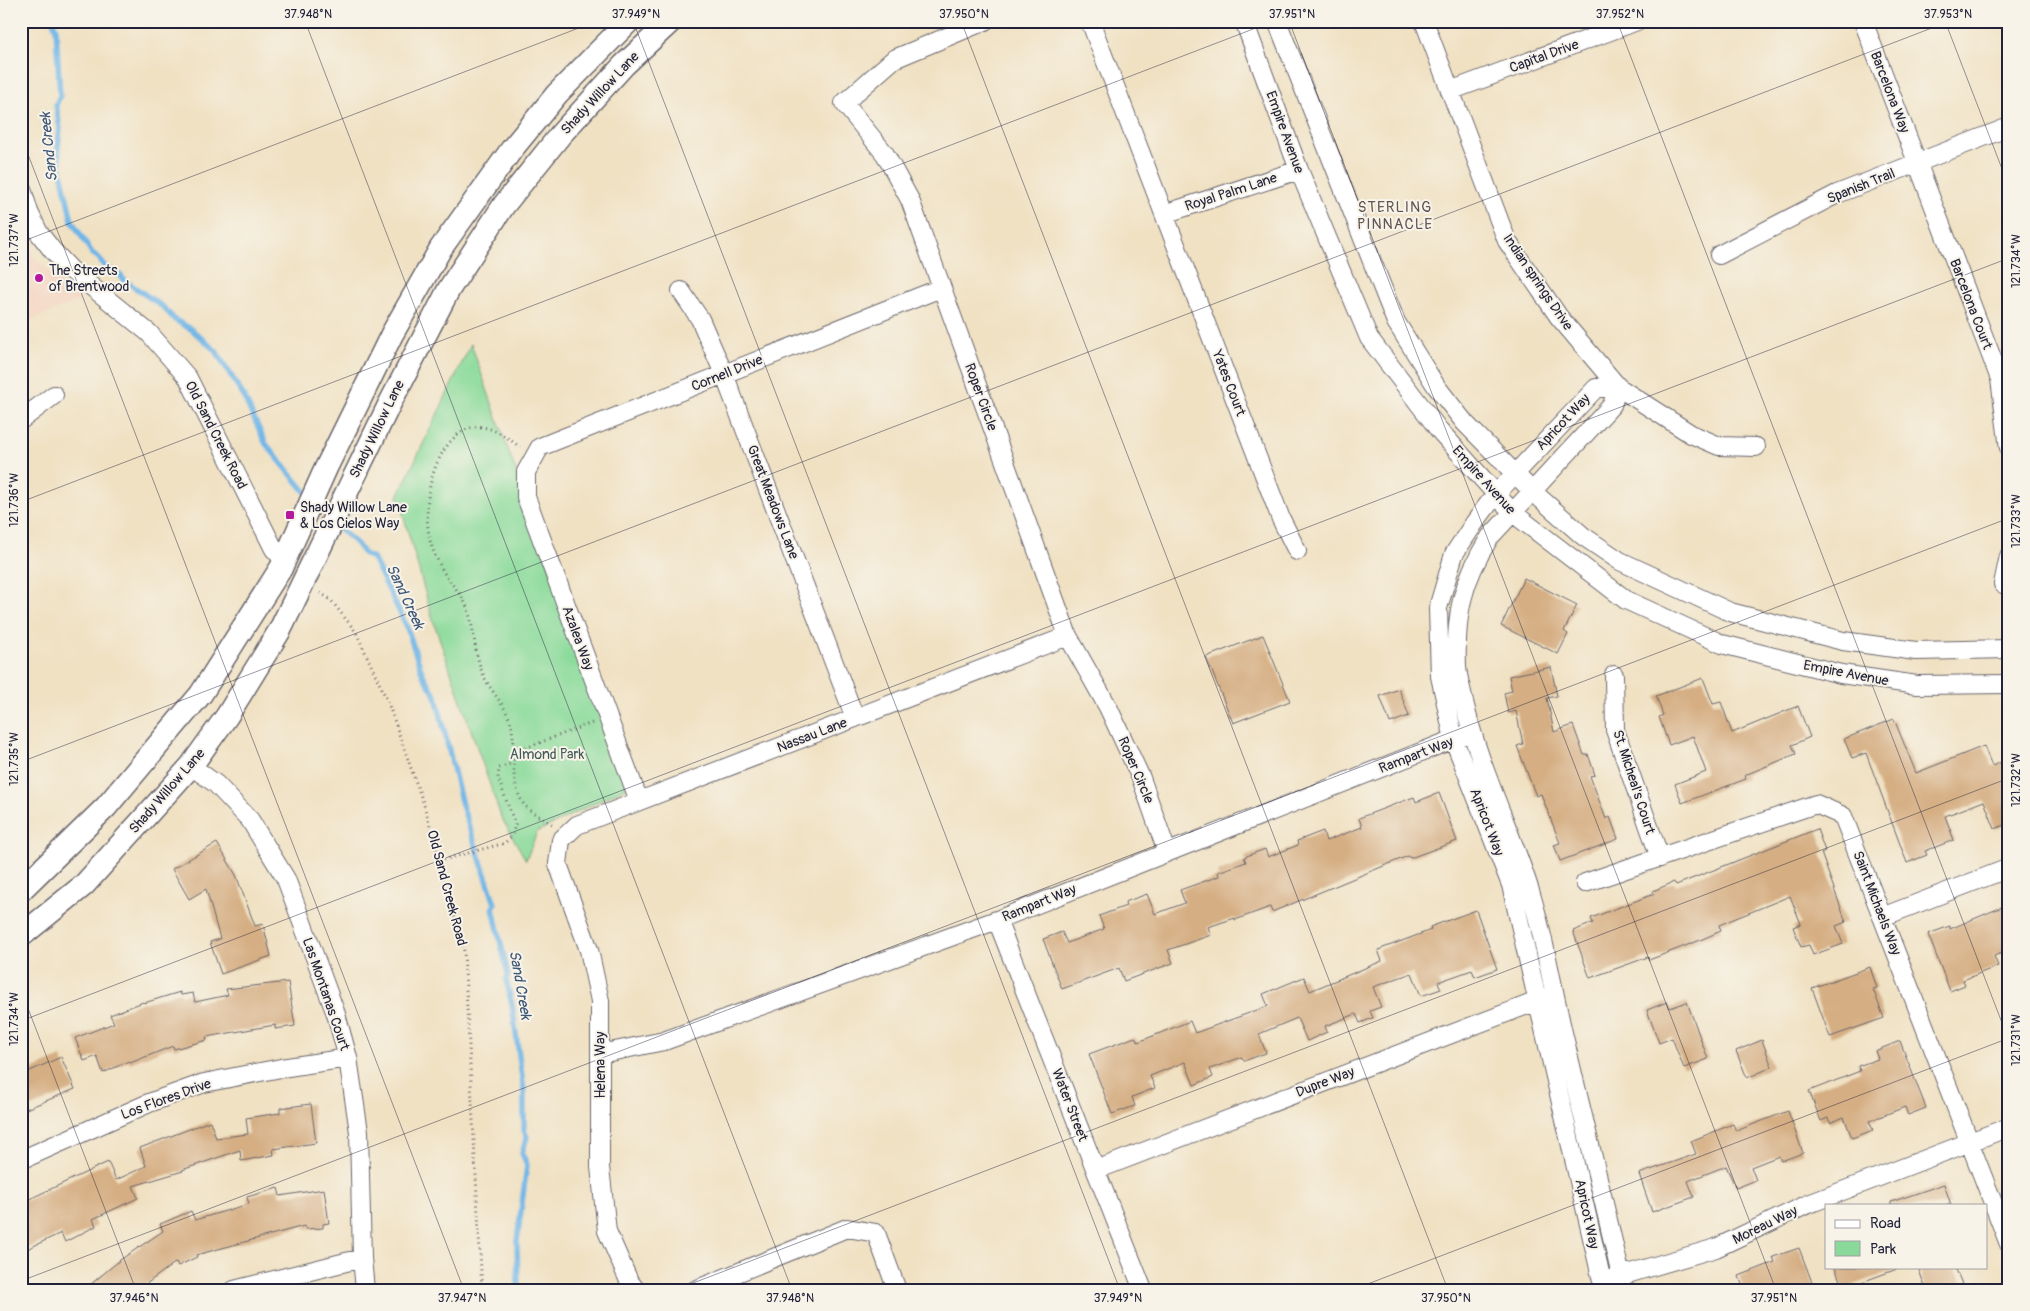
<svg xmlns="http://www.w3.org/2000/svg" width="2030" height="1311" font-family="Pangolin,sans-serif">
<rect width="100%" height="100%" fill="#f7f3e8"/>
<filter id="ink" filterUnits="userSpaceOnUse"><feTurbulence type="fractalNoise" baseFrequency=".02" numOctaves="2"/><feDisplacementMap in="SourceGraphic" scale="10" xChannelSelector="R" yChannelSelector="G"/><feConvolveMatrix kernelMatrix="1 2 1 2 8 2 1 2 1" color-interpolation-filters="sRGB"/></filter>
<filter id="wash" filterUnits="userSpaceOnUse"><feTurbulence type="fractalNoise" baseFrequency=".0096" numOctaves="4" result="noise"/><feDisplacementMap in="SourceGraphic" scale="20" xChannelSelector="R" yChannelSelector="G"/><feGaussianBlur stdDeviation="1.12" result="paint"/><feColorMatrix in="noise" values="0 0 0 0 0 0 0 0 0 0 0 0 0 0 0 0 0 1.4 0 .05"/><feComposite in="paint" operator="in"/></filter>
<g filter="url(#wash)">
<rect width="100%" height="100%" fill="#f0e1c3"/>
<path fill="#f4d3c0" d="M21 226 32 256 80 300 21 324Z"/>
<path fill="#89da9a" stroke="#567e6a" d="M471 344 627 787 537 832 526 860 501 817 432 617 398 496Z"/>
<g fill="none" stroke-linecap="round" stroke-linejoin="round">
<path stroke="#70b6e7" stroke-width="5.5" d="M53 21 56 29 60 96 56 105 60 128 58 147 61 172 72 221 92 253 99 258 104 266 120 275 124 280 163 307 175 320 191 329 216 351 243 395 266 444 308 495
M336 526 356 543 364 554 373 558 406 625 423 675 436 696 462 805 495 904 493 908 508 975 506 979 512 1005 524 1091V1130L527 1137 522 1153 527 1165 517 1241 518 1290"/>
</g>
<g id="blocks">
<path fill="#d5ae83" d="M1524 578 1577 605 1564 631 1568 634 1558 654 1501 626Z
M1263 635 1290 701 1233 723 1206 657Z
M1551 667 1557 696 1547 698 1554 732 1573 725 1584 755 1588 754 1595 775 1590 776 1606 819 1610 817 1618 839 1560 861 1554 845 1560 843 1541 794 1536 796 1517 746 1523 744 1516 711 1508 713 1504 693 1512 691 1509 676Z
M1703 678 1713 704 1721 702 1732 733 1798 706 1810 737 1792 745 1796 754 1745 775 1746 779 1682 803 1675 784 1706 772 1693 736 1669 745 1659 717 1663 715 1656 696Z
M1399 689 1409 716 1390 723 1380 696Z
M1894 719 1916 773 1984 746 1992 766 2009 759V823L1995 829 1984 801 1945 816 1954 840 1925 851 1927 855 1907 863 1866 753 1852 758 1844 739Z
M1439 793 1457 841 1410 858 1408 856 1272 912 1270 907 1235 920V918L1208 927 1211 935 1168 950 1173 963 1124 981 1119 968 1062 989 1043 939 1062 932 1067 943 1104 929 1099 916 1126 906 1125 902 1147 894 1155 914 1185 903 1180 890 1219 876 1218 872 1246 862 1244 857 1265 849 1268 857 1298 845 1297 841 1323 831 1326 841 1362 827 1359 818 1414 797 1416 802Z
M1817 829 1825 851 1821 853 1846 922 1836 926 1843 944 1813 955 1809 945 1801 947 1793 927 1801 924 1790 896 1719 925 1721 931 1698 941 1649 960 1648 957 1590 978 1573 931 1593 923 1591 918 1654 894 1653 891 1674 882 1676 885Z
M217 843 236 875 255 926 263 924 271 956 221 974 210 942 220 939 206 889 189 899 172 869Z
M2009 904V950L1994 956 1998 966 1963 980 1965 985 1950 991 1928 934 1950 926V929Z
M1476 910 1497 969 1475 977 1472 970 1438 982 1441 989 1421 996 1412 973 1373 987 1381 1007 1370 1011 1373 1018 1360 1023 1356 1014 1325 1026 1327 1032 1307 1041 1297 1018 1259 1034 1266 1053 1244 1061 1242 1057 1210 1069 1213 1077 1194 1085 1185 1062 1150 1076 1155 1088 1132 1097 1135 1106 1112 1114 1089 1054 1135 1037 1138 1042 1190 1021 1195 1033 1268 1006 1263 994 1304 977 1310 991 1382 961 1378 950 1431 930 1430 927Z
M1870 967 1877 988 1873 989 1884 1018 1830 1037 1812 988Z
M288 982 295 1026 275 1029V1025L206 1037 207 1040 174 1049 173 1046 130 1063 129 1061 103 1073 97 1056 84 1061 75 1038 114 1023 110 1015 143 1002 144 1003 180 992 181 995 193 993 195 1002 228 995 226 989Z
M1667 1002 1670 1008 1687 1002 1708 1059 1684 1068 1672 1038 1659 1043 1647 1010Z
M1762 1040 1772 1067 1747 1078 1736 1051Z
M1900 1041 1926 1108 1908 1115 1905 1107 1869 1121 1873 1130 1852 1138 1844 1117 1830 1123 1828 1118 1821 1121 1809 1091 1860 1071 1858 1066 1878 1059 1875 1051Z
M61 1057 75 1089 21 1111V1075Z
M311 1104 316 1143 273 1149 274 1155 241 1161 240 1150 182 1170 183 1171 133 1186 138 1198 93 1219 96 1226 65 1242 61 1233 25 1250 21 1240V1224L27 1222 21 1203 108 1162 116 1180 146 1166 140 1148 210 1121 216 1138 248 1134 246 1118 280 1113V1108Z
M1788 1111 1803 1153 1781 1161 1779 1156 1751 1167 1756 1180 1736 1188 1726 1166 1688 1181 1694 1197 1652 1212 1639 1174 1696 1154 1691 1141 1733 1124 1736 1131Z
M1944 1184 1951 1205H1891V1202Z
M278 1188 280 1196 324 1189 329 1223 323 1224V1228L306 1229 304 1226 196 1255 197 1257 178 1266 176 1262 138 1290H84L120 1260 163 1231 160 1224 191 1211 195 1220 249 1204 247 1197Z
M1799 1248 1815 1290H1744L1739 1276 1775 1262 1773 1257Z
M1835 1267H1897V1269L1843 1289Z
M1918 1267H1955L1962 1284 1948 1290H1926Z"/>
</g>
</g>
<g filter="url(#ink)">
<use href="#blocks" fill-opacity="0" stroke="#6a656b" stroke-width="1"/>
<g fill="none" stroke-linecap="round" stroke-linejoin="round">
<defs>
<path id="minor" d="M985 21 894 59 844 103 885 154 910 200 1068 636 1108 707 1141 778 1167 852
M1088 21 1092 26 1281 519 1297 551
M1244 21 1299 170 1369 338 1439 430 1513 513 1626 600 1722 644 1841 674 1917 685 2009 684
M1277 21 1396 322 1436 386 1465 423 1532 491 1583 536 1620 561 1730 612 1843 641 1916 651 2009 649
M1424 21 1507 241 1559 317 1618 387 1691 434 1719 446 1756 447
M1863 21 2000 379 2009 448
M1450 91 1637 21
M21 186 29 212 39 233 53 251 71 270 149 333 188 378 274 549 284 560
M1164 214 1299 170
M1719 255 1837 194 2009 127
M681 291 700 319 724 374 855 718
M21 420 54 395
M2003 584 2009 556
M1614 675 1615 730 1660 858
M191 766 216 784 250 820 286 879 336 1014 348 1058 359 1132 362 1258 365 1290
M639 801 526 497V472L540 447 941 288
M1585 883 1816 804 1843 816 2009 1244
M1882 917 2009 868
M997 920 1143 1290
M600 1054 664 1041 997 920 1464 735
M21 1160 149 1103 204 1083 281 1068 348 1058
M1096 1170 1548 997
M1610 1279 1716 1248 1806 1205 2009 1127
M234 1290 362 1258
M636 1290 629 1281 607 1231 600 1167V1001L589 950 558 864 561 840 577 825 1068 636
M695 1290 847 1228 876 1233 897 1290
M1604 1290 1511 885 1454 740 1440 676 1438 608 1454 554 1475 522 1495 495 1596 388 1618 387 1612 405 1490 537C1462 581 1455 615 1457 667 1458 679 1462 691 1464 702 1479 767 1510 828 1530 891 1546 942 1553 993 1566 1045 1585 1126 1606 1208 1624 1290"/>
<path id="major" d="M21 890 106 807 201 694 281 568 326 468 392 334 441 248 512 149 557 94 629 21
M21 936 84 885 191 766 227 716 280 630 389 405 449 289 504 205 561 134 624 65 671 21"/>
</defs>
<use href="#minor" stroke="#6a656b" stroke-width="20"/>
<use href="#major" stroke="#6a656b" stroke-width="25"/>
<path stroke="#6a656b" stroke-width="3" stroke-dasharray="1 4" stroke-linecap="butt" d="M320 593 330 599 356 632 387 700 425 808 464 951 482 1290
M515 752C513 741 513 728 509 718 502 700 487 688 481 669 474 649 474 626 467 607 463 596 454 587 448 579 443 572 439 563 435 555 419 520 427 453 463 431 483 419 504 435 520 447
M552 824C545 820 527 810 523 803 514 789 512 767 515 752L592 723
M439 861 505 843 513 834 515 824 498 778 499 768 513 763"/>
<use href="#minor" stroke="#fff" stroke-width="18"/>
<use href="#major" stroke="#fff" stroke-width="22"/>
</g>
</g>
<path fill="none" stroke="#22223b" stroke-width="1" stroke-opacity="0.45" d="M305 21 792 1290M633 21 1120 1290M961 21 1448 1290M1289 21 1776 1290M1617 21 2009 1041M1945 21 2009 187M21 136 464 1290M21 242 597 21M21 502 1274 21M21 762 1950 21M21 990 136 1290M21 1021 2009 258M21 1281 2009 518M675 1290 2009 778M1352 1290 2009 1038"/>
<g fill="#b5179e" stroke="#f7f3e8" stroke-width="2">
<circle cx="39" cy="278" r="5"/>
<rect x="285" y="510" width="10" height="10" rx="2.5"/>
</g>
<g text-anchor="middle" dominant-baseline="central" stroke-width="4" stroke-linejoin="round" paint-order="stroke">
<g font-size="14" fill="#22223b" stroke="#f7f3e8">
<text transform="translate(1544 56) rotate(-20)">Capital Drive</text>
<text transform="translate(1890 92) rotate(69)">Barcelona Way</text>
<text transform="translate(600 93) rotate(-47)">Shady Willow Lane</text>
<text transform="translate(1285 132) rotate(70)">Empire Avenue</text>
<text transform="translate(1861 186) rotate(-22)">Spanish Trail</text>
<text transform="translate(1231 192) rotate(-18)">Royal Palm Lane</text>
<text transform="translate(1538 282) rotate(56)">Indian springs Drive</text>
<text transform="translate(1971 304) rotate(69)">Barcelona Court</text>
<text transform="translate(727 373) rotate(-22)">Cornell Drive</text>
<text transform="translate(1229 383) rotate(69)">Yates Court</text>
<text transform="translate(981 397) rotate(70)">Roper Circle</text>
<text transform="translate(1563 422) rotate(-47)">Apricot Way</text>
<text transform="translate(377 429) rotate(-64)">Shady Willow Lane</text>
<text transform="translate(216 435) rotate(63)">Old Sand Creek Road</text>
<text transform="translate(1484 480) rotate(48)">Empire Avenue</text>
<text transform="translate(773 502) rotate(69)">Great Meadows Lane</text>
<text transform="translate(578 638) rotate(70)">Azalea Way</text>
<text transform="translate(1846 673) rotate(11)">Empire Avenue</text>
<text transform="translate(812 735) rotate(-21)">Nassau Lane</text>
<text transform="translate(1416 755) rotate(-21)">Rampart Way</text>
<text transform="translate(1136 770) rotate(67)">Roper Circle</text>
<text transform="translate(1634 782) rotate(72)">St. Micheal's Court</text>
<text transform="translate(167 791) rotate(-49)">Shady Willow Lane</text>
<text transform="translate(1487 822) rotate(69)">Apricot Way</text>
<text transform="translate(447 888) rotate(75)">Old Sand Creek Road</text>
<text transform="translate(1039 903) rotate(-22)">Rampart Way</text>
<text transform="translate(1877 903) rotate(69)">Saint Michaels Way</text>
<text transform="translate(326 994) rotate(71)">Las Montanas Court</text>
<text transform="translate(600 1065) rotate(-90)">Helena Way</text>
<text transform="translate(1325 1082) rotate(-21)">Dupre Way</text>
<text transform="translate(166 1099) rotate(-20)">Los Flores Drive</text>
<text transform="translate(1070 1105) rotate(69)">Water Street</text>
<text transform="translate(1587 1214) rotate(78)">Apricot Way</text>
<text transform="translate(1765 1225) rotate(-26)">Moreau Way</text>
</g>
<g font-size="14" fill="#22223b" stroke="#f7f3e8" text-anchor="start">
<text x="49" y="270">The Streets<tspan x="49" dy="16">of Brentwood</tspan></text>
<text x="300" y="507">Shady Willow Lane<tspan x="300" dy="16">&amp; Los Cielos Way</tspan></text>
</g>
<g font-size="14" fill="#415958" stroke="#f7f3e8">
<text x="547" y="754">Almond Park</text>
</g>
<g font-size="15" font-style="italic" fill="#3d5677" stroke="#f7f3e8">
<text transform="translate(49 147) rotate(-96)">Sand Creek</text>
<text transform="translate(405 597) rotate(65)">Sand Creek</text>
<text transform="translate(520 985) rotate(80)">Sand Creek</text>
</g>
<g font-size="15" letter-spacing="1" fill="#615354" stroke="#f7f3e8">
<text x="1395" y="207">STERLING<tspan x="1395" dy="17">PINNACLE</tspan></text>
</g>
</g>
<rect width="2030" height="1311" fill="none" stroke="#f7f3e8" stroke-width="55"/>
<rect x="1825" y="1204" width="162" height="65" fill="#f7f3e8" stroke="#a29fa3"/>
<rect x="1835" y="1220" width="25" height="8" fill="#ffffff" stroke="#a29fa3"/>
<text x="1870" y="1228" font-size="15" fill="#22223b">Road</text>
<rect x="1835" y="1241" width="25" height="15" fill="#89da9a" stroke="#a29fa3"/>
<text x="1870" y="1254" font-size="15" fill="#22223b">Park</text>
<rect x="28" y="28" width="1974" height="1256" fill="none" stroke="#22223b" stroke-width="2"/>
<g font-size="12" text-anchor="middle" fill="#22223b">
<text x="308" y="18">37.948°N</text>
<text x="636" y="18">37.949°N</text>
<text x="964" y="18">37.950°N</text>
<text x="1292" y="18">37.951°N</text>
<text x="1620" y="18">37.952°N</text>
<text x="1948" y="18">37.953°N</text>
<text transform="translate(14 240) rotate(-90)" y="4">121.737°W</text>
<text transform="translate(2016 261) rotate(-90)" y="4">121.734°W</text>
<text transform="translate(14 500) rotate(-90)" y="4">121.736°W</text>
<text transform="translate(2016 521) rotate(-90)" y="4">121.733°W</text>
<text transform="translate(14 759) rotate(-90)" y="4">121.735°W</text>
<text transform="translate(2016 780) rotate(-90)" y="4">121.732°W</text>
<text transform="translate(14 1019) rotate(-90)" y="4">121.734°W</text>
<text transform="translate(2016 1040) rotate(-90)" y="4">121.731°W</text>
<text x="134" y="1302">37.946°N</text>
<text x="462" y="1302">37.947°N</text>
<text x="790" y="1302">37.948°N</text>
<text x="1118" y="1302">37.949°N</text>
<text x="1446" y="1302">37.950°N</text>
<text x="1774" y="1302">37.951°N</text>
</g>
</svg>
